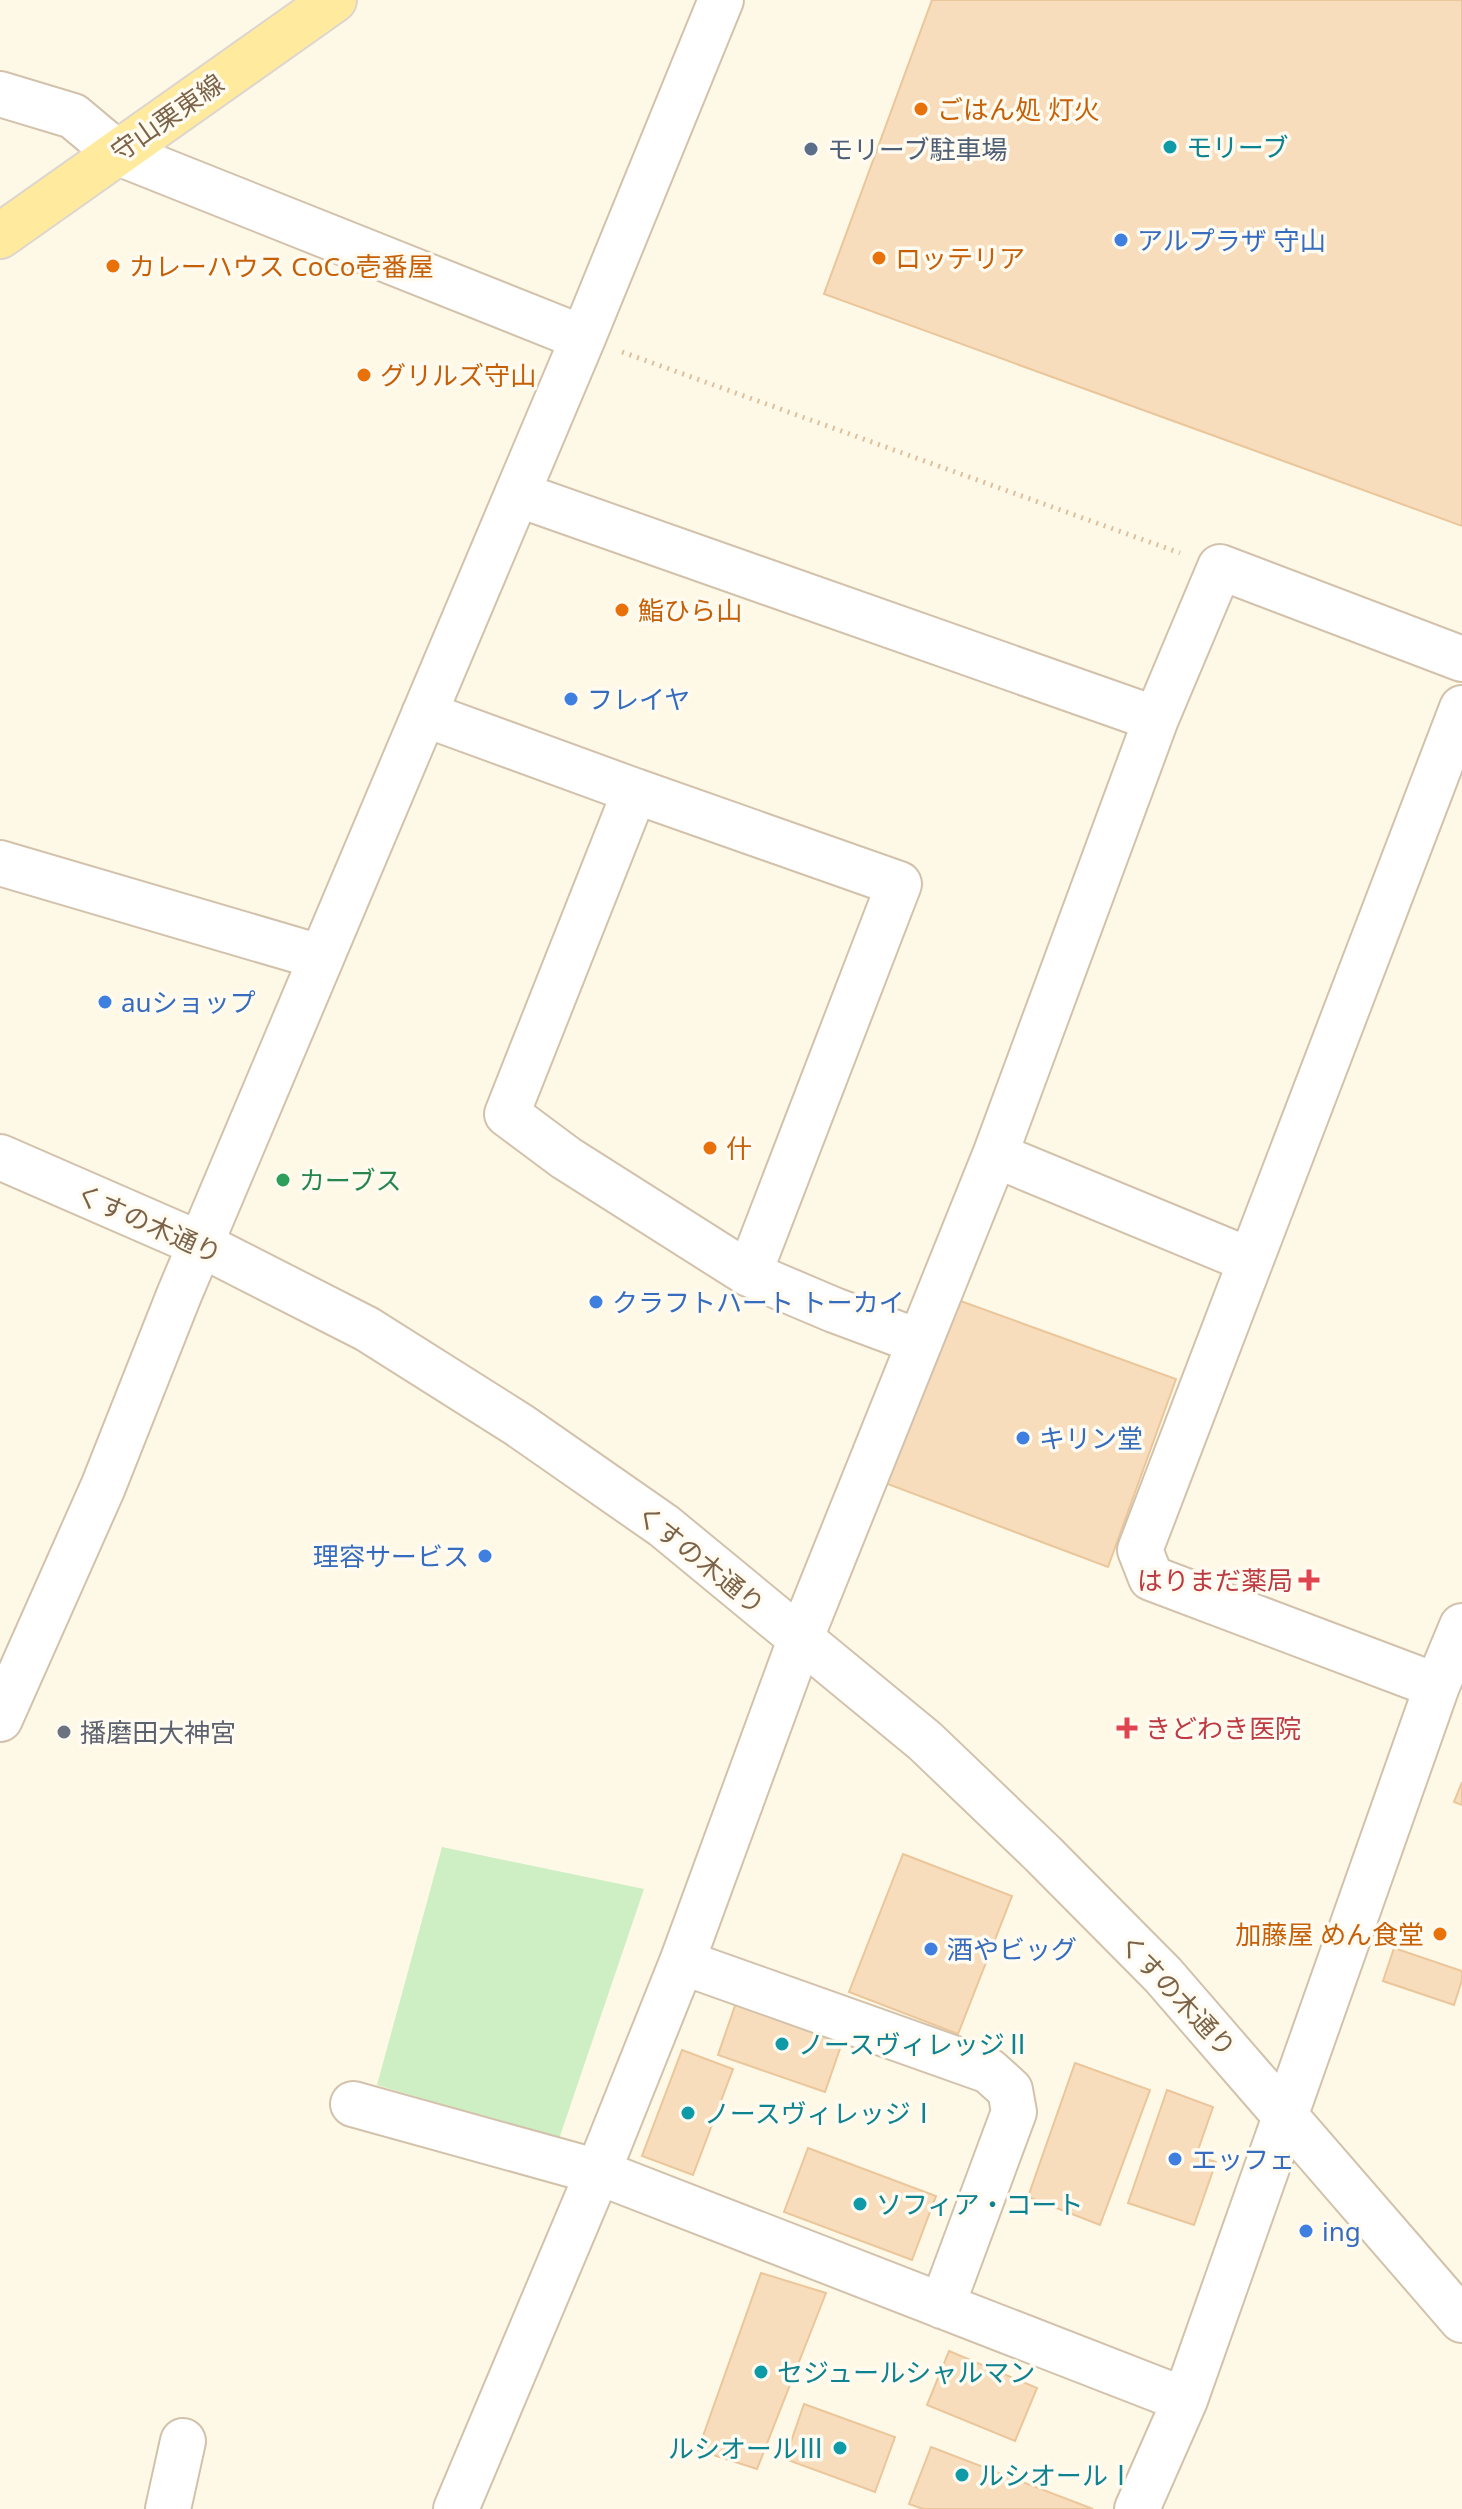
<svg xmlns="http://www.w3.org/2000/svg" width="1462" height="2509" font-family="'Noto Sans','Noto Sans JP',sans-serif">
<rect width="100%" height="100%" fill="#fef9e7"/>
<path fill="#ceeec4" d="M442 1847 644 1889 559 2139 377 2085Z"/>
<path fill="#f7ddbc" stroke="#ebc69b" stroke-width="2" d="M932 0H1462V526L824 294Z
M955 1299 1176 1379 1108 1567 885 1483Z
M1462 1782V1805L1454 1802Z
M903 1854 1012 1896 958 2034 849 1992Z
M1394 1948 1462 1971V1980L1454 2005 1383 1981Z
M738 1997 845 2034 825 2092 718 2055Z
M682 2050 733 2069 693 2175 642 2156Z
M1075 2063 1150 2090 1100 2225 1028 2197Z
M1167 2090 1213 2107 1196 2156 1216 2162 1194 2225 1128 2203Z
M808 2148 936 2196 912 2260 784 2212Z
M761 2273 826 2293 757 2469 698 2450Z
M949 2351 1037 2388 1015 2441 927 2405Z
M804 2404 895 2437 875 2492 785 2459Z
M931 2447 1093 2509H923L909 2504Z"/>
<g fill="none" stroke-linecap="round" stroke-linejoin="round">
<defs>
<path id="minor" d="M0 94 73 116 116 152 583 338
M517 494 1156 719
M424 714 635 791
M0 863 320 957
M995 1155 1249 1260
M0 1157 202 1245 367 1329 519 1425 664 1526 925 1741 1043 1854 1163 1975 1462 2320
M749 1274 899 884 635 791 507 1114 566 1158 749 1274 834 1310 920 1342
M1437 1686 1151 1578 1140 1550 1462 708
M0 1719 103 1487 179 1295 583 338 721 0
M682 1962 989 2071 1010 2090 1014 2112 942 2306
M353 2104 598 2172 1185 2400
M168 2509 183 2441
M456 2509 598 2172 682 1962 800 1640 995 1155 1156 719 1220 567 1462 659
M1137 2509 1185 2400 1437 1686 1462 1626"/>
<path id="major" d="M0 236 334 0"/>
</defs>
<use href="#minor" stroke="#d3c2ab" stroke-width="48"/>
<use href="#major" stroke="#ddd6cf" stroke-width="48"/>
<path stroke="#ddc09e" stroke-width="5" stroke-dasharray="2 6" stroke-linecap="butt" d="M622 352 1180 553"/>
<use href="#minor" stroke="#fff" stroke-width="44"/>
<use href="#major" stroke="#ffea9e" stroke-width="44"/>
</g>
<g fill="#e8710a" stroke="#fffbf0" stroke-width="3">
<circle cx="921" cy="109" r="8"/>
<circle cx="879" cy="258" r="8"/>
<circle cx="113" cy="266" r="8"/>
<circle cx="364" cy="375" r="8"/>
<circle cx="622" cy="610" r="8"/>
<circle cx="710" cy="1148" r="8"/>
<circle cx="1440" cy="1934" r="8"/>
</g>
<g fill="#0f9aa8" stroke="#fffbf0" stroke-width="3">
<circle cx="1170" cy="147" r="8"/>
<circle cx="782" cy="2044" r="8"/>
<circle cx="688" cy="2113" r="8"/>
<circle cx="860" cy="2204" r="8"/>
<circle cx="761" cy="2372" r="8"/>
<circle cx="840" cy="2448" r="8"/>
<circle cx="962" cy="2475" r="8"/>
</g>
<circle fill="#5c6f8a" stroke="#fffbf0" stroke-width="3" cx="811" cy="149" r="8"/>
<g fill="#3f7fe0" stroke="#fffbf0" stroke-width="3">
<circle cx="1121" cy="240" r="8"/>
<circle cx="571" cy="699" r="8"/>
<circle cx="105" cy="1002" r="8"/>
<circle cx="596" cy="1302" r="8"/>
<circle cx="1023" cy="1438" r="8"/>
<circle cx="485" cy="1556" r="8"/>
<circle cx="931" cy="1949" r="8"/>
<circle cx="1175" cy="2159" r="8"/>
<circle cx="1306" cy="2231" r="8"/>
</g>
<circle fill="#2e9e5b" stroke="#fffbf0" stroke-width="3" cx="283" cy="1180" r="8"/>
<g fill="#e0444e" stroke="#fffbf0" stroke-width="3">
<path d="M1305 1568h8v8h8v8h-8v8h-8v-8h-8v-8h8z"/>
<path d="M1123 1716h8v8h8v8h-8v8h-8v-8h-8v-8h8z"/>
</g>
<circle fill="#6b7280" stroke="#fffbf0" stroke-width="3" cx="64" cy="1732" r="8"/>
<g text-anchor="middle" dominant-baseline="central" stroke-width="7" stroke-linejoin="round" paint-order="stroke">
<g font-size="26" fill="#c56008" stroke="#fffbf0" text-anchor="start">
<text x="937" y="109">ごはん処 灯火</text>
<text x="895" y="258">ロッテリア</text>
<text x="129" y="266">カレーハウス CoCo壱番屋</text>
<text x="380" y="375">グリルズ守山</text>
<text x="638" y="610">鮨ひら山</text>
<text x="726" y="1148">什</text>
<text x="1424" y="1934" text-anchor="end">加藤屋 めん食堂</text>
</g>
<g font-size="26" fill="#7c6348" stroke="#fffbf0">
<text transform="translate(167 117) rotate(-35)">守山栗東線</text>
<text transform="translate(149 1223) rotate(24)">くすの木通り</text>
<text transform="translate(701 1559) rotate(39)">くすの木通り</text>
<text transform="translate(1178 1995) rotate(47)">くすの木通り</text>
</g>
<g font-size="26" fill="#0d838f" stroke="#fffbf0" text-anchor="start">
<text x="1186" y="147">モリーブ</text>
<text x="798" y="2044">ノースヴィレッジⅡ</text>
<text x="704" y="2113">ノースヴィレッジⅠ</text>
<text x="876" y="2204">ソフィア・コート</text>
<text x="777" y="2372">セジュールシャルマン</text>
<text x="824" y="2448" text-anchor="end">ルシオールⅢ</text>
<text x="978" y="2475">ルシオールⅠ</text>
</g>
<g font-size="26" fill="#4e5e75" stroke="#fffbf0" text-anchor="start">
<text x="827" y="149">モリーブ駐車場</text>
</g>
<g font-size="26" fill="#366cbe" stroke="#fffbf0" text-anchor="start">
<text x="1137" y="240">アルプラザ 守山</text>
<text x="587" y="699">フレイヤ</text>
<text x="121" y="1002">auショップ</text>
<text x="612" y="1302">クラフトハート トーカイ</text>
<text x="1039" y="1438">キリン堂</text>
<text x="469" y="1556" text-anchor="end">理容サービス</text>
<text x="947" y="1949">酒やビッグ</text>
<text x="1191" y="2159">エッフェ</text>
<text x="1322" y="2231">ing</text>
</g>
<g font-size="26" fill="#27864d" stroke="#fffbf0" text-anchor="start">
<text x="299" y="1180">カーブス</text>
</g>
<g font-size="26" fill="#be3a42" stroke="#fffbf0" text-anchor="end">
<text x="1293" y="1580">はりまだ薬局</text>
<text x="1145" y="1728" text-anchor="start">きどわき医院</text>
</g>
<g font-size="26" fill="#5b616d" stroke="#fffbf0" text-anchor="start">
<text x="80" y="1732">播磨田大神宮</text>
</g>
</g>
</svg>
